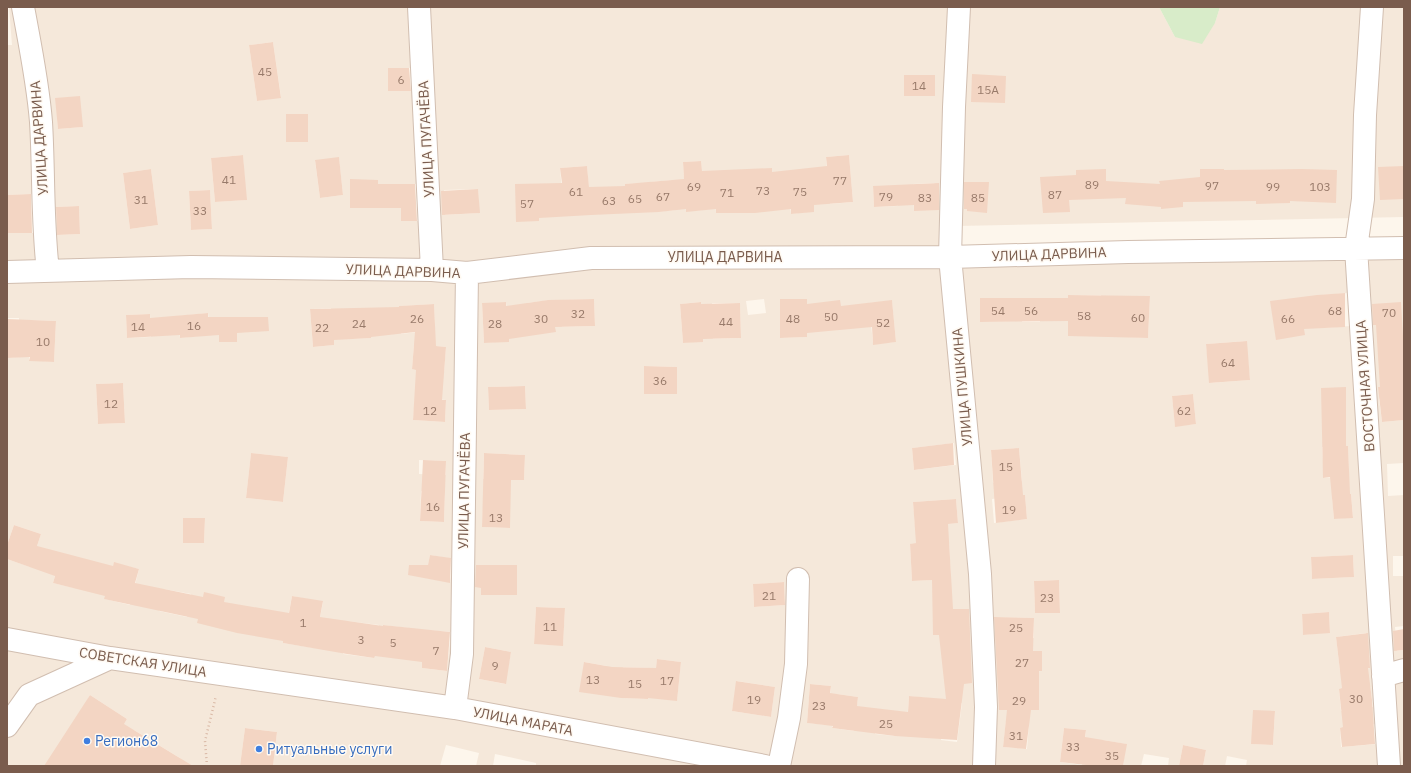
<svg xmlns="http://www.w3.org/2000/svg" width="1411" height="773" font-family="'IBM Plex Sans',sans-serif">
<rect width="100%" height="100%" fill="#fdf6ec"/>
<path fill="#f5e8da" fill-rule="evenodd" d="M9 7H959L950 257 1404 248V375L1379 399 1382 422 1404 420V463L1387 464 1388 496 1404 495V556H1393V576H1404V626L1395 627 1397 651 1404 650V766H1246L1247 760 1227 756 1225 766H1203L1206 750 1183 745 1179 766H1168L1169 758 1144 754 1141 766H1123L1126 744 1103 740 1098 766H536V763L495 754 493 766H476L479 753 446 745 440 766H273L277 732 245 728 240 766H185L180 758 134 730 112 766H97L127 719 90 695 51 766H7V559L30 567 41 534 14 525 7 545V358L20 357 19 318H7V233H36L35 194 7 195V45H12ZM273 42 281 97 257 101 249 45ZM388 68H415V91H388ZM904 75H934L935 96H904ZM56 98 83 127 58 129ZM286 114H308V142H286ZM243 155 246 200 215 202 211 158ZM849 155 853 202 830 204 826 157ZM339 158 343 195 320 198 315 161ZM701 161 704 210 686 211 683 162ZM587 166 591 214 564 216 560 168ZM151 169 158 225 130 229 123 173ZM810 169 814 211 791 214 787 171ZM714 171 740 212 716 213ZM350 180H378V208H350ZM673 180 676 210 654 212 650 182ZM644 183 626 212 625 184ZM935 183 914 211 913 184ZM401 184H422L421 221H401ZM538 184 539 221H516ZM897 186 898 206 874 207 873 187ZM478 189 479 213 445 215 444 190ZM210 190 212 229 191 230 189 191ZM79 206 80 234 57 235 56 207ZM1348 293 1350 326 1323 328 1321 295ZM1068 295H1101L1100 336H1068ZM1128 296H1150L1148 338 1127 337ZM1016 298 1017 321 980 322V299ZM1022 298H1040V322H1022ZM594 299 595 326 562 327 561 300ZM764 299 766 313 748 315 746 301ZM780 299H807V337L780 338ZM551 300 555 332 527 303ZM892 301 896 342 873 344 869 303ZM506 302 509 341 484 343 482 304ZM700 302 703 341 683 343 680 304ZM712 303H740L741 338 713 339ZM434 304 435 330 401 334 400 306ZM331 308 334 345 313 347 310 309ZM370 308 371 338 348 339ZM208 313 210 335 180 338 178 316ZM150 314 151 337 127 338 126 315ZM219 317H237V342H219ZM31 320 56 321 54 362 29 360ZM1246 341 1250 380 1210 383 1206 344ZM414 344 446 347 444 372 412 369ZM644 366 677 367V394H644ZM123 383 125 423 98 424 96 384ZM525 386 526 409 489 410 488 387ZM1193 394 1196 424 1175 426 1172 396ZM415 398 446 400 445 422 413 420ZM954 443 956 465 914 470 912 448ZM1348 446 1349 476 1324 478 1322 447ZM1019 448 1022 481 993 483 991 450ZM251 453 288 457 283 502 246 498ZM484 453 525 455 524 480 483 479ZM419 460 446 461V475L419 474ZM421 491 445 492 444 522 420 521ZM1351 494 1353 517 1334 519 1332 496ZM1025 495 1027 519 994 523 992 499ZM956 499 958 523 915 526 913 502ZM483 507 510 508V528L482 527ZM183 518H205L204 543H183ZM949 542 951 579 912 581 910 544ZM61 553 74 588 53 583ZM430 555 454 559 450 582 426 578ZM1353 555 1354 577 1312 579 1311 557ZM114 563 139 569 130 605 105 599ZM481 565H517V595H481ZM1059 580 1060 613H1035L1034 581ZM784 582 785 605 754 607 753 584ZM164 589 191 594 187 617 159 611ZM292 596 323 602 314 648 283 643ZM536 607 565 608 563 645 534 644ZM933 609H969V635H933ZM1329 612 1330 632 1303 635 1302 614ZM997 617 1034 618V638L997 636ZM347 621 379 625 374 658 343 654ZM383 625 408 628 379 656ZM425 630 451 632 447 671 422 668ZM1366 633 1370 668 1340 671 1336 637ZM485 647 511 652 505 684 479 679ZM1042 651V671L1002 673 1001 652ZM657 659 681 662 677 700 654 698ZM584 662 607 666 603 695ZM623 667 649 668 648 699 622 698ZM737 681 775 687 771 717 732 711ZM810 684 831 686 827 725 807 723ZM1370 685 1373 707 1341 711 1339 689ZM1039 690V710H999V691ZM837 694 858 697 854 731 832 728ZM909 696 928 698 906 736ZM946 701 962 703 957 742 941 740ZM878 709 895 736 875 734ZM1275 712 1273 745 1251 744ZM1006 721 1029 724 1027 749 1003 747ZM1376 724 1378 744 1341 747 1340 728ZM1064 728 1086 730 1082 765 1060 762Z
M968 7H1159L1175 37 1215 23 1220 7H1404V217L957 226Z"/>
<path fill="#d8ecc9" d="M1159 7H1220L1215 23 1202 44 1175 37Z"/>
<path fill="#f3d5c3" d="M273 42 281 98 257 101 249 45Z
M388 68H409L411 91H388Z
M972 74 1006 76 1005 103 971 102Z
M904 75H935V96H904Z
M80 96 83 127 58 129 55 98Z
M286 114H308V142H286Z
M243 155 247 200 215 202 211 158Z
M849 155 853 202 814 205V212L791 214V209L755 213H716V209L686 212V209L659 212 591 215 539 218V221L516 222 515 184 562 183 560 168 587 166 589 187 625 186V184L684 179 683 162 701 161 702 171 772 168V172L827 166 826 157Z
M339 157 343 195 320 198 315 160Z
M1404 166V199L1380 200 1378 167Z
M151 169 158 225 130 229 123 173Z
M1106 169V181L1160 184 1159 181 1200 177V169H1224V170L1302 169 1337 170 1336 203 1290 201V203L1256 204V201L1183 202V207L1161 209V207L1125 204 1126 198 1069 200 1070 212 1043 213 1040 177 1076 175V170Z
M350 179 378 180V184H415L417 221H401V208H350Z
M964 182H989L987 213 967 211V209H964Z
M939 183V210L914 211V205L874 207 873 186Z
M478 189 480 213 442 215 441 191Z
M210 190 212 229 191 230 189 191Z
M31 194 32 233H7V195Z
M79 206 80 234 57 235 56 207Z
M1345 293V327L1304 329 1305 335 1276 340 1270 301 1317 295Z
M1068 295 1150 296 1148 338 1068 336V321L980 322V298H1068Z
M594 299 595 326 555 327 556 332 509 339V342L484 343 482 303 506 302V306L548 300Z
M780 299H807V304L840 300 841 306 892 300 896 342 873 345 872 327 807 333V337L780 338Z
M701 302V304L740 303 741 338 703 339V342L683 343 680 304Z
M1401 302 1404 353V420L1382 422 1378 387H1380L1376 325H1373L1372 304Z
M434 304 436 346 446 347 442 400H446L445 422 413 420 416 370 412 369 415 332 371 337V338L334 340V345L313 347 310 309 399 307V306Z
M208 313V317H268L269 331 237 333V342H219V335L180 338V335L127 338 126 315 150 314V318Z
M7 319 56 321 54 362 29 361 30 357 7 358Z
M1247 341 1250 380 1209 383 1206 344Z
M644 366 677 367V394H644Z
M123 383 125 423 98 424 96 384Z
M525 386 526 409 489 410 488 387Z
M1346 387V446H1348L1350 494H1351L1353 518 1334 519 1330 477 1323 478 1321 388Z
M1193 394 1196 424 1175 427 1172 396Z
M953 443 954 465 914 470 912 448Z
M1019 448 1023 495H1025L1027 519 996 523 991 450Z
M251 453 288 457 283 502 246 498Z
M484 453 525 455 524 480H511L510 528 482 527Z
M423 460 446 461 444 522 420 521Z
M956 499 958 523 948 524 953 609H969L972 683 964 684 957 740 895 736 832 728 833 726 807 723 810 684 831 686 830 693 858 697 857 706 908 712 909 696 946 699 939 635H933L932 580 912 581 910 544 916 543 913 502Z
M183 518H205L204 543H183Z
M14 525 41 534 37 546 113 566 114 562 139 569 135 583 203 597 204 592 225 597 224 602 289 613 292 596 323 601 320 617 383 626V625L450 632 447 671 422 668V662L375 656 374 658 347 654 283 643V641L237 633 197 623 198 619 104 599 105 596 53 583 55 576 7 559V545Z
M430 555 451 558 450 583 408 575 409 565H428Z
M1353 555 1354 577 1312 579 1311 557Z
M476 565H517V595H481V588L475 587Z
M1059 580 1060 613H1035L1034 581Z
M784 582 785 605 754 607 753 584Z
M536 607 565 608 563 646 534 644Z
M1329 612 1330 633 1303 635 1302 614Z
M994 617 1034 618 1033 651H1042V671H1039V710H1031L1026 749 1003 747 1007 710H999Z
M1404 629V650L1394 651 1393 631Z
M1368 633 1370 668H1368L1372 700 1375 744 1342 747 1340 728 1343 727 1339 689 1342 688 1336 637Z
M485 647 511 652 506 684 479 679Z
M657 659 681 662 677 701 648 698V699L621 698 579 692 584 662 612 667 656 668Z
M736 681 775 687 771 717 732 711Z
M90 695 127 719 124 724 193 766H44Z
M1253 710 1275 711 1273 745 1251 744Z
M245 728 277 732 273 766H240Z
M1064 728 1086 730 1085 737 1127 744 1123 766H1095L1060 762Z
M1183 745 1206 750 1203 766H1179Z"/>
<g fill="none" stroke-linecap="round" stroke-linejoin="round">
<defs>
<path id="minor" d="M23 7C30 45 38 83 41 122 44 171 42 221 48 271
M419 7 432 270
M959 7 954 107 950 257 980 574 986 707 984 766
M1372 7 1365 115 1363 199 1356 248 1389 766
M7 272 191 267 432 270 467 273 591 258 950 257 1128 252 1404 248
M7 639 110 658 455 708 765 766
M1383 676 1404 670
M455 708 462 654 467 273
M7 726 29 695 110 658
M779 766 789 718 796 664 798 579"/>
</defs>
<use href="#minor" stroke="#d1beb0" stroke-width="24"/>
<path stroke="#d9b8a5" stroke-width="2.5" stroke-dasharray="1 3" stroke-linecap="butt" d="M207 766 205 741 216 696"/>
<use href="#minor" stroke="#fff" stroke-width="22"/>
</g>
<g fill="#3f7fe0" stroke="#fffaf3" stroke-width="1.5">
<circle cx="87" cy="741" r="4"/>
<circle cx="259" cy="749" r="4"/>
</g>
<g text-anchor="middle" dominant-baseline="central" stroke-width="3" stroke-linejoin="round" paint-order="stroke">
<g font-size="12" fill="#987a6a">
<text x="265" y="71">45</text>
<text x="401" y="79">6</text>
<text x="919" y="85">14</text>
<text x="988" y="89">15А</text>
<text x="229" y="179">41</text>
<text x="840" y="180">77</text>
<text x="1092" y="184">89</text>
<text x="1212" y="185">97</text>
<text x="694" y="186">69</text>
<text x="1273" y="186">99</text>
<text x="1320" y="186">103</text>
<text x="763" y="190">73</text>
<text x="576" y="191">61</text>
<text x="800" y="191">75</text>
<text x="727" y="192">71</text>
<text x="1055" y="194">87</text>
<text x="663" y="196">67</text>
<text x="886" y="196">79</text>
<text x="925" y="197">83</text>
<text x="978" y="197">85</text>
<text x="635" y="198">65</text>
<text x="141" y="199">31</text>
<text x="609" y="200">63</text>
<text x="527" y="203">57</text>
<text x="200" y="210">33</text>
<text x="998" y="310">54</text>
<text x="1031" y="310">56</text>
<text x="1335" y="310">68</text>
<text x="1389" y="312">70</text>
<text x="578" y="313">32</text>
<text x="1084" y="315">58</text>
<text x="831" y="316">50</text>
<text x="1138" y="317">60</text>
<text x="417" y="318">26</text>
<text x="541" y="318">30</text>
<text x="793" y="318">48</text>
<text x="1288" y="318">66</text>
<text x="726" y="321">44</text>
<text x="883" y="322">52</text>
<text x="359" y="323">24</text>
<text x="495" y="323">28</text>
<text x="194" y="325">16</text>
<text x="138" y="326">14</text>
<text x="322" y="327">22</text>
<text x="43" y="341">10</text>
<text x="1228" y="362">64</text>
<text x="660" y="380">36</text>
<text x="111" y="403">12</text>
<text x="430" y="410">12</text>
<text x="1184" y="410">62</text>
<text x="1006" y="466">15</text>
<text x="433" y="506">16</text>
<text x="1009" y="509">19</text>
<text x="496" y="517">13</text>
<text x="769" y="595">21</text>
<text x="1047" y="597">23</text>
<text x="303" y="622">1</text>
<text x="550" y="626">11</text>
<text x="1016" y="627">25</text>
<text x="361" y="639">3</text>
<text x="393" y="642">5</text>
<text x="436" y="650">7</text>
<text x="1022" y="662">27</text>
<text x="495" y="665">9</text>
<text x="593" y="679">13</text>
<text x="667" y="680">17</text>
<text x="635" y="683">15</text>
<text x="1356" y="698">30</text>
<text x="754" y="699">19</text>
<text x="1019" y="700">29</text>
<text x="819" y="705">23</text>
<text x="886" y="723">25</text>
<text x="1016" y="735">31</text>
<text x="1073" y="746">33</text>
<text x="1112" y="755">35</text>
</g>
<g font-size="14" fill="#7a5c4d" stroke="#fffaf3">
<text transform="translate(39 138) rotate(-94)">УЛИЦА ДАРВИНА</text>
<text transform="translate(426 139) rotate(-93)">УЛИЦА ПУГАЧЁВА</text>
<text transform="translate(1049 254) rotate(-2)">УЛИЦА ДАРВИНА</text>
<text x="725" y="257">УЛИЦА ДАРВИНА</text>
<text transform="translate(403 271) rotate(2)">УЛИЦА ДАРВИНА</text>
<text transform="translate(1365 386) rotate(-94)">ВОСТОЧНАЯ УЛИЦА</text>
<text transform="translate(962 387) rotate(-95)">УЛИЦА ПУШКИНА</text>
<text transform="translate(464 491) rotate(-89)">УЛИЦА ПУГАЧЁВА</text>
<text transform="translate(143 662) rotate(9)">СОВЕТСКАЯ УЛИЦА</text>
<text transform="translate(523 721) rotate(11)">УЛИЦА МАРАТА</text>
</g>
<g font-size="14" fill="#366cbe" stroke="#fffaf3" text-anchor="start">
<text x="95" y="741">Регион68</text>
<text x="267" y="749">Ритуальные услуги</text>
</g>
</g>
<rect width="1411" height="773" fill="none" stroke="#7a5c4d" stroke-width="16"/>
</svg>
